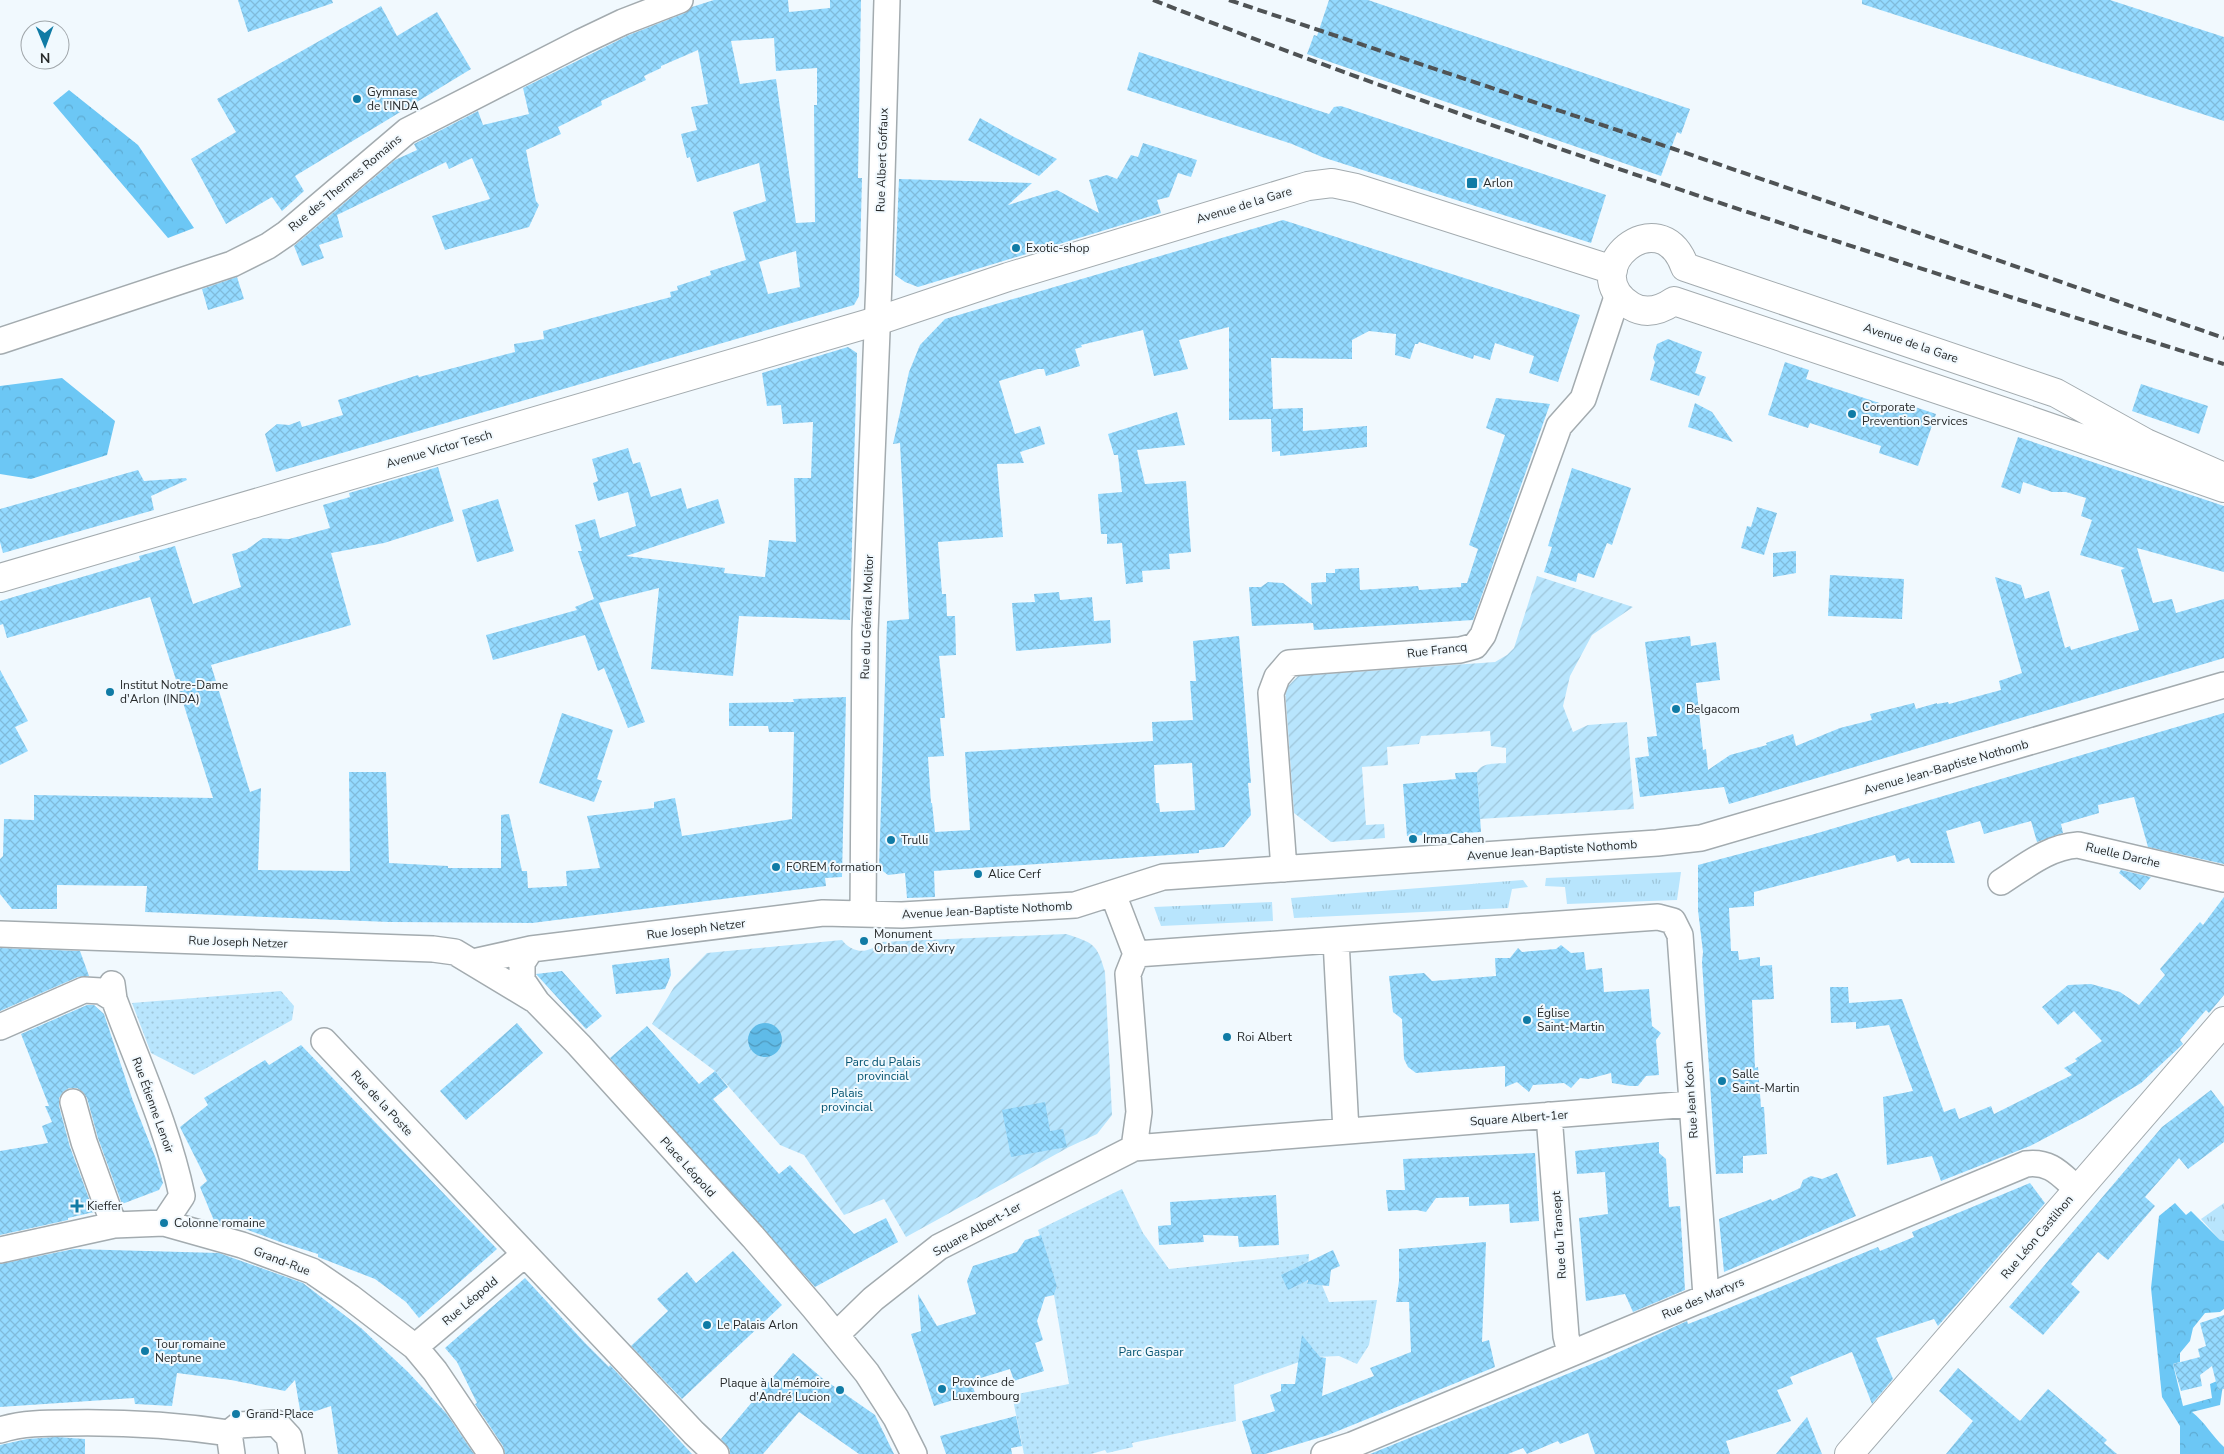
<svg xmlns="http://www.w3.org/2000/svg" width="2224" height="1454" font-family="'Nunito Sans',sans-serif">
<defs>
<pattern id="grass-tufts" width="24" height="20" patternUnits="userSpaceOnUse" patternTransform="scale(1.25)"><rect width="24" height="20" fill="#b8e5fd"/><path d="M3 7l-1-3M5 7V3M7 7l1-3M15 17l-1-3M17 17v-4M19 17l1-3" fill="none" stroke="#9ec5d9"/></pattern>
<pattern id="forest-crowns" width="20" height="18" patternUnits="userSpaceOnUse" patternTransform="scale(1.25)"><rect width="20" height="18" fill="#6cc7f5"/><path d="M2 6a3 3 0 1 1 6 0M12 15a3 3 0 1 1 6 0" fill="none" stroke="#5eabd2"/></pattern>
<pattern id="park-dots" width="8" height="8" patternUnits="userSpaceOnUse" patternTransform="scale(1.25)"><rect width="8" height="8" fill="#b8e5fd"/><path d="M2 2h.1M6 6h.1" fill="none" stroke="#9ec5d9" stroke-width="1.8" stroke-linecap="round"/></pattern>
<pattern id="garden-furrows" width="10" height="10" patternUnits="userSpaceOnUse" patternTransform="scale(1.25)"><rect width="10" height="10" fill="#b8e5fd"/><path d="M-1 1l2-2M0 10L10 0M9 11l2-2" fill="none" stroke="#9ec5d9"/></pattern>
<pattern id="water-waves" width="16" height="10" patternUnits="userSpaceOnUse" patternTransform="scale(1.25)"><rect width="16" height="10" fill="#5fbbe8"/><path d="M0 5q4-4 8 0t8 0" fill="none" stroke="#4e98bc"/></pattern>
<pattern id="building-cross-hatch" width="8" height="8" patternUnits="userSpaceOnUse" patternTransform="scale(1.25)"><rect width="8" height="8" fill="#94daff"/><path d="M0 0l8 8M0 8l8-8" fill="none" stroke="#80bbdb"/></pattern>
</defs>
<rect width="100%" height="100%" fill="#f1f9fe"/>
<path fill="url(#grass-tufts)" d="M1681 872 1677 900 1567 904 1565 887 1545 886 1546 878Z
M1523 880 1528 887 1512 889 1508 908 1294 918 1291 898Z
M1272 902 1273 921 1161 926 1154 907Z
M2224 1203V1241L2220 1240 2201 1219Z"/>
<path fill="url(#forest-crowns)" d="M69 90 138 145 194 228 168 238 53 103Z
M62 378 115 421 107 455 31 479 0 474V386Z
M2175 1203 2186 1215 2191 1211 2220 1240 2224 1241V1309L2220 1312 2205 1313 2193 1328 2190 1341 2180 1353V1362L2173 1364 2183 1406 2212 1398 2210 1384 2224 1378 2220 1405 2192 1412C2205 1422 2212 1436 2224 1447V1454H2180V1426L2162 1397 2151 1288 2159 1216Z"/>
<path fill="url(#park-dots)" d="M281 991 294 1006 292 1020 194 1075 151 1053 132 1003Z
M1122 1189 1143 1233 1169 1269 1309 1254 1307 1284 1322 1285 1329 1302 1377 1300 1369 1345 1357 1364 1339 1356 1314 1357 1315 1351 1312 1347 1301 1345 1299 1362 1234 1385 1236 1421 1132 1443 1133 1447 1107 1453 1105 1450 1091 1454H1024L1012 1395 1069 1384 1054 1295 1057 1286 1038 1230Z"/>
<path fill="url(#garden-furrows)" d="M1537 576 1633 607 1592 635 1570 676 1563 706 1573 732 1588 725 1627 722 1634 809 1480 819 1477 772C1482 762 1496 764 1506 763V748L1491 746 1490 731 1421 736 1419 744 1387 747 1388 765 1362 767 1366 825 1384 824 1385 838 1331 842 1294 813 1285 689 1298 676 1495 662 1507 655 1514 648Z
M1066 934C1093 943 1097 943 1105 972L1112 1115 1097 1134 1069 1147 906 1237 884 1199 844 1215 804 1155 780 1145 715 1071 652 1024 674 987 707 953 842 940C852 953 868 955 880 942Z"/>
<path fill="url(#water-waves)" d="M748 1040a17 17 0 1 1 34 0a17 17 0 1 1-34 0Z"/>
<path fill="url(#building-cross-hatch)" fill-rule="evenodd" d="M238 0H332L333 3 248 32Z
M714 0H788L789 12 830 8V0H861L858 178H862L859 296 854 305 276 472 265 434 277 424 289 425 300 421 302 427 343 415 338 400 418 375 419 377 515 352 514 344 544 339 543 331 671 297 670 292 678 290 677 286 711 275 710 271 746 260 733 212 766 201 759 163 697 182 690 157 687 158 681 134 697 130 691 107 708 104 698 50 661 66V68L644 76 646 80 601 101 602 105 558 127 561 134 526 150 536 201 539 205 529 227 445 250 432 216 490 199 472 158 449 169 446 162 337 215 343 237 319 245 324 258 302 266 294 246 395 160 417 150 414 144 478 111 483 125 529 114 523 88 629 35 685 13 692 7ZM774 38 776 71 817 68V105H814L815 222 796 223 776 79 740 84 731 41ZM796 251 800 287 768 294 759 262Z
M1329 0H1368L1690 109 1681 134 1677 132 1661 176 1307 54 1314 35 1317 36Z
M1862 0H2110L2224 37V121L1862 4Z
M381 6 397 36 437 12 471 69 295 176 304 191 282 211 272 197 226 224 191 159 236 132 217 99Z
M1139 52 1329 114 1334 107 1341 106 1606 195 1591 243 1322 157 1292 144 1127 90Z
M980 118 1014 137 1057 159 1039 176 968 140Z
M1143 143 1197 160 1191 177 1178 173 1169 197 1157 200 1161 213 918 287 905 282 895 275 899 179 1032 183 1008 205 1057 190 1099 213 1089 180 1107 175 1117 179 1131 155 1138 157Z
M1283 220 1580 315 1558 382 1529 373 1534 356 1495 343 1490 360 1474 355 1473 359 1419 342 1418 344H1415L1410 359 1395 355 1396 334 1369 331 1352 340V359L1271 358 1273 409 1303 408V431L1367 426V447L1280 456V451L1272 452 1271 419 1229 420V327L1179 340 1188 369 1154 376 1143 330 1081 345 1082 347 1075 349 1080 366 1046 376 1044 369H1038L999 381 1015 434 1040 426 1045 444 1020 452 1024 463 997 464 1003 537 938 542 942 594H946L947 616H955L956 655 939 656 944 704 945 718H940L944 756 928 757 931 803H932L935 832 970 830 965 752 1153 741 1152 722 1193 720 1190 681H1196L1193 641 1239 636 1249 757 1251 783H1248L1251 815 1224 847 1199 850V853L934 871 935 897 907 898 905 873 888 875 879 868 887 621 909 619 900 443 893 444 909 372 920 345 945 319ZM1192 763 1195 810 1160 812 1159 803H1156L1154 765Z
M237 277 244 299 208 310 202 289Z
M1668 339 1702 352 1695 373 1706 377 1699 396 1650 380 1655 362 1653 358 1657 344Z
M848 347 857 353 850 620 739 616 733 676 651 669 659 588 599 603 645 722 628 728 604 668 598 671 585 635 493 660 486 635 577 610 575 607 594 599 578 551H582L575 525 595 519 600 538 636 526 628 492 598 501 593 483 598 481 592 459 628 448 633 464 640 462 651 497 681 488 687 509 718 499 725 523 626 556 725 568 724 573 765 577 769 540 796 542 794 478H811L813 422 783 424 781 405 767 406 762 373Z
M1785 362 1809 370 1806 379 1910 413 1912 406 1936 414 1918 466 1879 453 1881 446 1856 438 1810 423 1808 428 1768 415Z
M2141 384 2208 406 2199 434 2132 411Z
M1496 398 1550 404 1473 620 1314 630 1313 623 1252 626 1249 587H1261L1268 582 1283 583 1312 605 1311 583 1326 582V573H1335V569L1359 568 1360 590 1418 586 1419 590 1461 587V583H1467L1478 549 1469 545 1505 435 1486 428Z
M1695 403 1712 412 1733 442 1688 427Z
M1177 412 1185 445 1137 450 1145 484 1186 481 1191 552 1169 554 1170 569 1142 571 1143 582 1126 584 1122 543 1107 544V534H1101L1098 494 1122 492 1118 455H1114L1108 434Z
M2018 437 2224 506V572L2137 548 2153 603 2172 599 2176 613 2224 599V658L1729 804 1724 787 1640 797 1635 758 1649 756 1647 737 1657 736 1645 642 1690 636 1691 646 1716 642 1720 680 1696 683 1703 750 1706 749 1708 770 1730 755 1767 745 1766 743 1793 734 1796 746 1840 728 1872 720 1870 714 1914 703 1916 709 1937 703V704L1948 702 1949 704 2001 690 1999 681 2022 673 1995 577 2021 585 2025 599 2049 591 2065 648 2070 646 2071 650 2139 630 2121 570 2125 568 2080 555 2092 520 2081 516 2086 498 2066 492H2052L2023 482 2020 494 2001 487Z
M438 467 454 521 384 543 331 553 351 625 211 665 250 792 261 788 258 870 350 871 349 772H386L389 863 448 866V868H501V815L509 814 522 871H527L528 888 567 886 566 871 600 868 587 816 654 808V802L675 798 682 836 792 819 794 732H769L768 726H729V703L794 702 793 699 846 697 842 877 825 878 826 886 532 923 389 922 145 912 147 886 57 885V909H12L0 894V859L3 856 4 819 34 820V795L213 798 150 597 7 638 3 624 0 625V601L140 560 139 556 175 546 193 604 241 587 232 554 246 550 263 538 289 539 330 528 323 505 350 497 349 493Z
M1572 468 1631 488 1612 545 1607 543 1594 578 1578 573 1576 582 1544 572 1552 547 1548 546Z
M138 470 144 481 186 478 187 480 151 496 154 510 3 553 0 542V509Z
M498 499 514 551 477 562 462 510Z
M1757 507 1777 513 1764 555 1741 548 1747 526 1751 527Z
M1796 551V573L1773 577V553Z
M1830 575 1904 579 1902 619 1828 616Z
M1059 592 1060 600 1092 597 1094 621 1110 620 1111 643 1016 651 1012 603 1035 602 1034 594Z
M0 670 28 721 15 727 28 751 0 765Z
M562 713 613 730 597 779 602 781 594 802 539 783Z
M2224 713V864L2148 847 2134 797 2098 805 2099 813 2061 824 2063 833 2037 842 2031 821 1984 834 1980 821 1946 831 1955 863H1911L1909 858 1897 862 1895 855 1754 892V906L1729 908 1731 951H1738L1739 960 1760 957V966L1772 965 1774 999 1752 1000 1755 1068 1758 1067 1761 1107H1764L1767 1154 1743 1156V1173L1716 1174 1702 962 1703 952 1698 910V865L1811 835Z
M1477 772 1481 832 1407 836 1403 784 1456 779 1455 773Z
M2121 870 2151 877 2140 890 2119 873Z
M2224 897V995L2209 1013 2206 1010 2180 1040 2183 1044 2141 1083 2087 1116 2030 1146 1941 1181 1932 1156 1887 1165 1883 1097 1913 1091 1889 1025 1856 1029V1022L1831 1023 1830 987H1848L1849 1003 1902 999 1944 1112 1955 1108 1959 1119 1991 1106 1994 1114 2072 1075 2064 1068 2077 1061 2075 1059 2102 1041 2074 1011 2058 1025 2042 1007 2068 985 2091 984 2120 992 2139 1005 2165 975 2160 969 2200 922 2203 925Z
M1561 945 1571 953 1584 952 1586 970 1602 968 1604 992 1649 989 1652 1026 1661 1033 1656 1040 1659 1075 1646 1076 1638 1086H1630L1612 1083 1611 1073 1588 1079 1580 1078 1571 1088 1564 1083 1533 1085 1529 1092 1517 1082 1505 1087V1066L1416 1073 1408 1067 1404 1059 1402 1019 1393 1012 1389 976 1424 973 1432 981 1496 976 1495 958H1510L1518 948 1522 952 1556 949Z
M0 948 80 951 89 976 78 977 0 1011Z
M669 958 671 975 665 989 616 994 612 965Z
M562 971 602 1016 586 1029 536 974Z
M87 1005H94L104 1014 133 1101 156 1159 163 1183 159 1190 122 1204 98 1138 87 1098 83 1092 77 1088H69L63 1092 59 1098V1106L70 1147 94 1212 68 1218V1220L0 1235V1151L48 1143 42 1126 52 1122 45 1106H49L21 1034Z
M517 1023 543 1053 466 1120 440 1091Z
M647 1026 699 1084 715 1071 728 1087 713 1099 779 1174 790 1165 854 1234 886 1218 898 1242 815 1287 610 1058Z
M301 1045 497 1249 419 1318 406 1302 375 1279 318 1257V1254L280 1242 227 1222 225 1225 215 1223 200 1187 207 1181 180 1127 208 1105 204 1098 265 1060 269 1065Z
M2211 1090 2224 1107V1142L2188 1169 2179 1158 2145 1197 2155 1206 2108 1260 2098 1252 2071 1284 2080 1292 2043 1335 2009 1307 2162 1127Z
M1045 1102 1050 1131 1063 1129 1067 1147 1011 1157 1002 1110Z
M1659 1142V1153L1666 1159 1669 1207 1680 1206 1685 1290 1633 1312 1625 1294 1586 1301 1579 1218 1608 1214 1605 1172 1577 1174 1575 1151Z
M1535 1153 1539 1221 1510 1223 1509 1204 1469 1206V1197L1436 1198 1426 1212 1417 1210 1388 1211 1386 1190H1405L1403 1159Z
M1837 1173 1856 1216 1724 1272 1719 1219 1771 1199 1772 1201 1800 1188 1803 1180 1811 1176 1822 1179Z
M2030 1183 2045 1203 1938 1326 1934 1319 1876 1338 1893 1379 1872 1404 1852 1352 1790 1377 1793 1384 1777 1390 1791 1421 1726 1441 1730 1454H1595L1588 1433 1560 1444 1558 1441 1527 1454 1523 1448 1508 1454H1370L1604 1359 1687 1321 1688 1324 1724 1310 1878 1247 1880 1251 1914 1237 1912 1232Z
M1276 1195 1279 1245 1239 1247 1238 1236 1203 1235 1204 1242 1159 1245 1158 1226 1171 1225 1170 1202Z
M1041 1235 1057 1286 1054 1295 1045 1297 1037 1321 1043 1340 1035 1343 1044 1371 1014 1381 1010 1369 971 1381 975 1393 934 1406 911 1334 921 1331 918 1294 937 1326 976 1314 967 1281 973 1266 1017 1252 1025 1240Z
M1486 1242 1482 1342 1489 1340 1495 1367 1328 1435 1265 1454H1252L1242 1421 1275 1411 1270 1395 1281 1391V1384H1295L1302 1335 1320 1357 1326 1358 1322 1396 1374 1376 1370 1368 1411 1352 1409 1302H1396L1399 1281V1249Z
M74 1249 219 1253 303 1283 361 1328 408 1372 446 1413 474 1454H338L331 1406 301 1416 295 1380 285 1391 231 1380 177 1373 172 1406 135 1404 134 1398 0 1407V1264Z
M1333 1250 1340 1266 1331 1270 1329 1286 1307 1284 1308 1280 1288 1290 1281 1275Z
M733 1251 782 1305 682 1399 631 1346 668 1311 657 1299 687 1272 696 1283Z
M525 1278 585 1343 609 1367 610 1365 692 1454H505L503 1446 475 1404 477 1403 457 1362 445 1348Z
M2224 1315V1389L2218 1390 2212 1366 2200 1375 2202 1386 2181 1391 2173 1364 2200 1357 2198 1349 2206 1346 2200 1323Z
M793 1353 822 1378 875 1415 894 1454H859L799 1412 763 1454H730V1450L721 1439Z
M1958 1368 2020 1421 2048 1389 2107 1440 2104 1443 2117 1454H1946L1973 1421 1939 1391Z
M1016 1416 1022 1446 1011 1448 1012 1454H946L940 1436Z
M1807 1417 1822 1454H1776Z
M56 1437 85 1439V1454H0V1445L27 1439Z"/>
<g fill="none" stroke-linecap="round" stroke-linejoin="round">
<defs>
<path id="street" d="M0 341 232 264 268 246 287 233 407 131 581 42 623 22 680 0
M1284 869 1271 693 1277 677 1289 663 1460 650 1475 646 1483 635 1559 426 1583 399 1618 294
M2001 882C2026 866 2048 847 2078 845L2224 879
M1113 894 1136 954 1128 974 1139 1112 1134 1148
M863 914 865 632 879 281 887 0
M0 934 433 949 455 952 533 999
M1336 940 1346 1131
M531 949 522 963V980L537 1002 579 1045 753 1237 814 1308 867 1373 896 1418 914 1454
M1136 954 1658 917 1673 921 1680 935 1706 1296
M473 962 531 949 823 913 902 915 1075 905 1163 877 1657 843 1701 838 2224 685
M112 984 114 999C138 1064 168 1128 182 1196L164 1223
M0 1027 84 990 101 991 114 999
M324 1041 694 1433 716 1454
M73 1102 84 1142 114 1225
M1549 1115 1566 1336 1570 1353
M0 1250 114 1225 164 1223 242 1245 312 1271 350 1297 415 1347 435 1371 491 1454
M836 1335 873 1299 939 1247 1134 1148 1691 1104
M415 1347 525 1254
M0 1430C22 1423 46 1423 68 1423 122 1422 175 1425 229 1433
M229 1433 239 1425 276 1423 289 1437 292 1454
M229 1433 232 1454
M1324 1454 1352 1445 2026 1164C2051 1161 2060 1174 2077 1189"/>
<path id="secondary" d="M2224 477 2146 443 2056 393 1685 267C1660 197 1574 271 1631 306 1646 315 1661 310 1674 301L2017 416 2224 488
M0 578 877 321 1008 277 1308 186 1332 183 1356 188 1613 270
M1849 1454 2224 1021"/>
</defs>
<use href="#street" stroke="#a3abaf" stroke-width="28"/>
<use href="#secondary" stroke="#a3abaf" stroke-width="30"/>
<use href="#street" stroke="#fff" stroke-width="25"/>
<use href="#secondary" stroke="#fff" stroke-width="28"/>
<path stroke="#4f5355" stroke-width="4" stroke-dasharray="10 5" stroke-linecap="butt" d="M1153 0C1505 137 1864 252 2224 364
M1229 0 1674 149 2224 338"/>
</g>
<g fill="#107ba5" stroke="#f1f9fe" stroke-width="2">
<circle cx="357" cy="99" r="5"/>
<rect x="1466" y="177" width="12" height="12" rx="2.5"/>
<circle cx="1016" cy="248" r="5"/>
<circle cx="1852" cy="414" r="5"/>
<circle cx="110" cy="692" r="5"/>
<circle cx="1676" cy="709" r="5"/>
<circle cx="1413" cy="839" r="5"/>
<circle cx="891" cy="840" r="5"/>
<circle cx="776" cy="867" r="5"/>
<circle cx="978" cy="874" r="5"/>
<circle cx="864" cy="941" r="5"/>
<circle cx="1527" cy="1020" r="5"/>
<circle cx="1227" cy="1037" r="5"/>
<circle cx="1722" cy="1081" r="5"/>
<path d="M74.5 1198.5h5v5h5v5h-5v5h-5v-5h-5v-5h5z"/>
<circle cx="164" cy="1223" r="5"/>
<circle cx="707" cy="1325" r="5"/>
<circle cx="145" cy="1351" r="5"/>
<circle cx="942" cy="1389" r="5"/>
<circle cx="840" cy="1390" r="5"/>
<circle cx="236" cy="1414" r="5"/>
</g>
<g text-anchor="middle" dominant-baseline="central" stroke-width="4" stroke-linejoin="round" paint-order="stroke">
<g font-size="12" fill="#272a2b" stroke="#f1f9fe" text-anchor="start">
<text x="367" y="92">Gymnase<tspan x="367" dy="14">de l'INDA</tspan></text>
<text x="1483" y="183">Arlon</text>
<text x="1026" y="248">Exotic-shop</text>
<text x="1862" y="407">Corporate<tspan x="1862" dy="14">Prevention Services</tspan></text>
<text x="120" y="685">Institut Notre-Dame<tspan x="120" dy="14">d'Arlon (INDA)</tspan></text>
<text x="1686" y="709">Belgacom</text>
<text x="1423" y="839">Irma Cahen</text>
<text x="901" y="840">Trulli</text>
<text x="786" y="867">FOREM formation</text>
<text x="988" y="874">Alice Cerf</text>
<text x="874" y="934">Monument<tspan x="874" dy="14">Orban de Xivry</tspan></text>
<text x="1537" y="1013">Église<tspan x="1537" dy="14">Saint-Martin</tspan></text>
<text x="1237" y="1037">Roi Albert</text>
<text x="1732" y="1074">Salle<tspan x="1732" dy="14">Saint-Martin</tspan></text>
<text x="87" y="1206">Kieffer</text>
<text x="174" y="1223">Colonne romaine</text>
<text x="717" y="1325">Le Palais Arlon</text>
<text x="155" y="1344">Tour romaine<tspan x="155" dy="14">Neptune</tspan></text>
<text x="952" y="1382">Province de<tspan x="952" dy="14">Luxembourg</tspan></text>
<text x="830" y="1383" text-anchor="end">Plaque à la mémoire<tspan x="830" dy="14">d'André Lucion</tspan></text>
<text x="246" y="1414">Grand-Place</text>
</g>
<g font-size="12" fill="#272a2b" stroke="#f1f9fe">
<text transform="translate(882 160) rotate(-88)">Rue Albert Goffaux</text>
<text transform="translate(345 183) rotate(-40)">Rue des Thermes Romains</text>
<text transform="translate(1244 205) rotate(-17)">Avenue de la Gare</text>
<text transform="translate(1911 343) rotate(19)">Avenue de la Gare</text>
<text transform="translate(439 449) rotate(-16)">Avenue Victor Tesch</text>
<text transform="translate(867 617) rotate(-88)">Rue du Général Molitor</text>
<text transform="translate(1437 650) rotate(-7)">Rue Francq</text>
<text transform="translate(1946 767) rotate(-16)">Avenue Jean-Baptiste Nothomb</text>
<text transform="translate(1552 850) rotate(-4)">Avenue Jean-Baptiste Nothomb</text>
<text transform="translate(2123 855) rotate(13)">Ruelle Darche</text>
<text transform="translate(987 910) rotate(-3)">Avenue Jean-Baptiste Nothomb</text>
<text transform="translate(696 929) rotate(-7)">Rue Joseph Netzer</text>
<text transform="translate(238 942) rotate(2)">Rue Joseph Netzer</text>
<text transform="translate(1691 1100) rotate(-94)">Rue Jean Koch</text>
<text transform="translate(382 1103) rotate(47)">Rue de la Poste</text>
<text transform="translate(153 1105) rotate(70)">Rue Étienne Lenoir</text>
<text transform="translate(1519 1118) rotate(-4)">Square Albert-1er</text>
<text transform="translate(688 1167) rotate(48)">Place Léopold</text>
<text transform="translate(977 1229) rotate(-29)">Square Albert-1er</text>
<text transform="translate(1559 1235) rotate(-94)">Rue du Transept</text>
<text transform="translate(2037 1237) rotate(-50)">Rue Léon Castilhon</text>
<text transform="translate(282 1261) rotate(21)">Grand-Rue</text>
<text transform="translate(1703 1298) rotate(-23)">Rue des Martyrs</text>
<text transform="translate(470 1301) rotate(-40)">Rue Léopold</text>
</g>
<g font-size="12" fill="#035371" stroke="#f1f9fe">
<text x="883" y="1062">Parc du Palais<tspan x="883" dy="14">provincial</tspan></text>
<text x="847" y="1093">Palais<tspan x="847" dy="14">provincial</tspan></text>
<text x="1151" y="1352">Parc Gaspar</text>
</g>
</g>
<g transform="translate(45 45) rotate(179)"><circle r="24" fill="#f1f9fe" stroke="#a0a6aa"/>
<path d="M0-4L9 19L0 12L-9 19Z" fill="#107ba5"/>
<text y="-8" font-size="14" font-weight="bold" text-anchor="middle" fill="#272a2b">N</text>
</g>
</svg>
